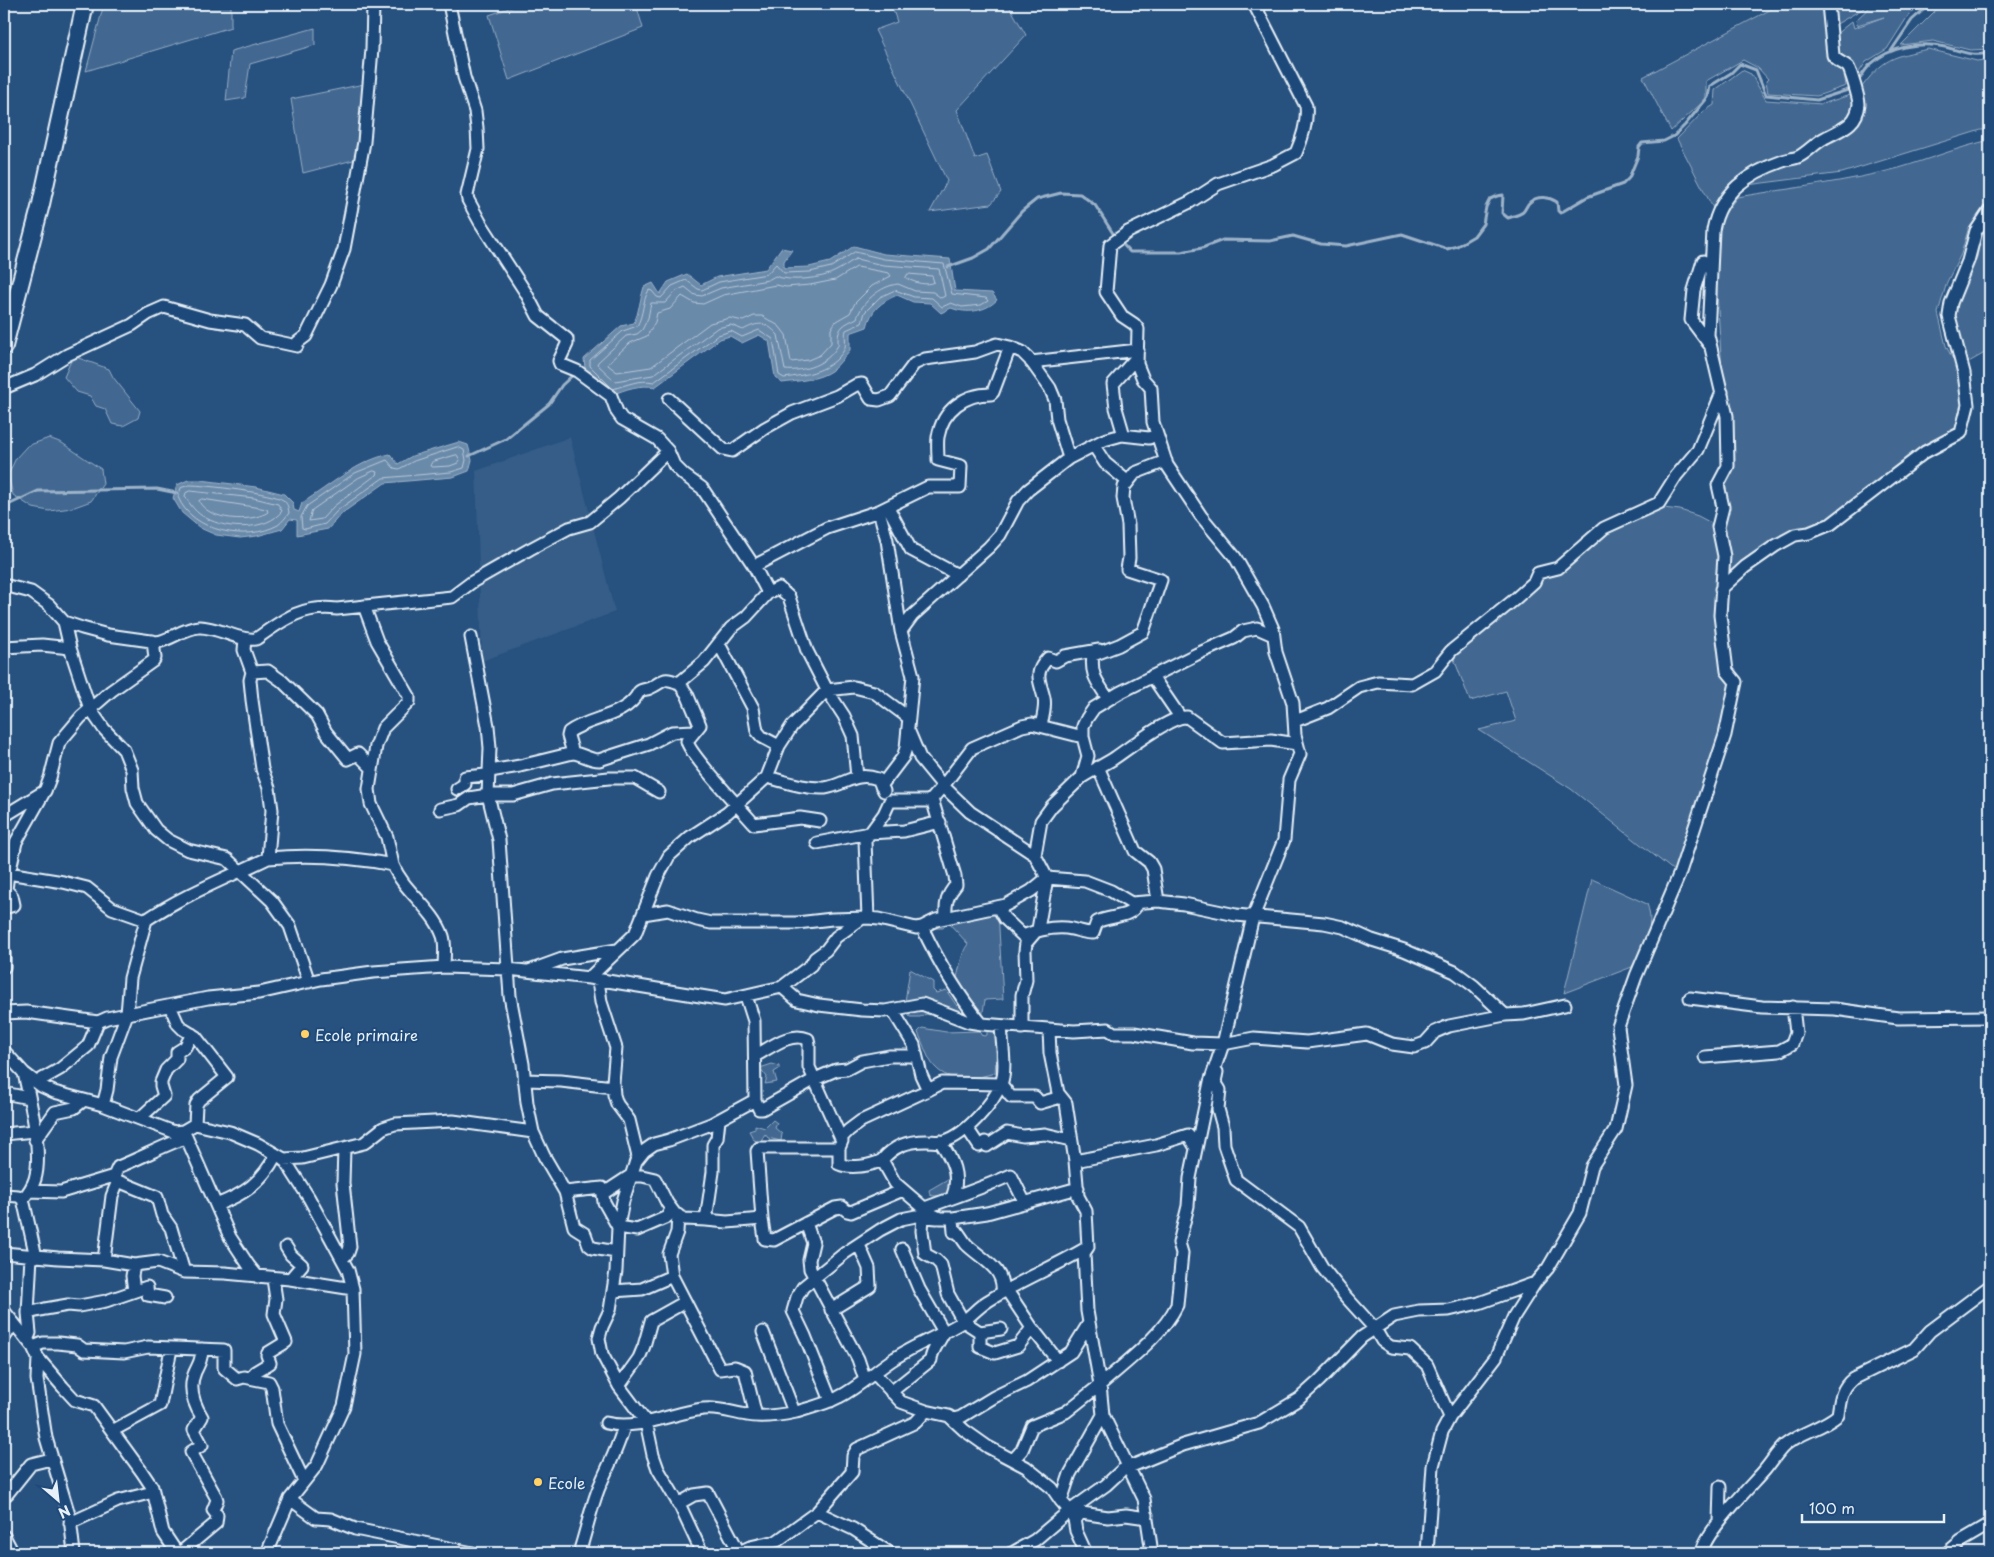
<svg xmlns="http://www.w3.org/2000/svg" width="1994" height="1557" font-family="'Playpen Sans',sans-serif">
<rect width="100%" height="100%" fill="#27517f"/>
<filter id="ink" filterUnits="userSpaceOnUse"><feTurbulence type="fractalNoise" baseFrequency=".02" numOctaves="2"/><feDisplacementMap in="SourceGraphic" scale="10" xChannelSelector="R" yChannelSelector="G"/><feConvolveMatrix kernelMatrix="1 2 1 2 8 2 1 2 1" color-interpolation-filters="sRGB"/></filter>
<g filter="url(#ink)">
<path fill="#355d88" d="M570 437 615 612 482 661 476 471Z"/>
<path fill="#436891" stroke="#96acc4" d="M104 4H231V27L86 71Z
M521 4H636L643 28 509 80 489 15Z
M891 4H1008L1026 35 957 110 975 159 987 155 1001 192 991 204 930 212 947 181 875 30 897 22Z
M1781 4H1822L1826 32 1827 60 1844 72 1846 86 1817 96 1768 93 1766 81 1768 79 1758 68 1743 60 1706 81V99L1671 131 1643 77Z
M1832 4H1866L1864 8 1835 25Z
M1873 4H1924L1908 16 1887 49 1866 62 1856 77 1838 56 1835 35 1852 21 1854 28 1884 17 1857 25 1856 20Z
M1942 4H1990V49L1970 50 1933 41 1901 45Z
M315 28V45L250 64 245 98 226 101 231 51Z
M1928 49 1977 61 1990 59V130H1981L1842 173 1747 185 1851 130 1856 126 1866 106 1861 88C1884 58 1892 57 1928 49Z
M1742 70 1751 74 1766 100 1822 104 1853 94V108L1844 124 1818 137 1794 153 1781 156 1733 182 1713 208 1677 139 1703 112 1714 105 1715 90Z
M364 84 357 159 303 173 291 99Z
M1990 140V199L1968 230 1961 254 1947 282 1938 313 1946 346 1957 367 1968 405 1961 433 1831 524 1787 539 1722 589 1727 671 1736 682 1679 875 1571 789 1479 730 1516 721 1506 691 1470 701 1451 651 1534 582 1558 568 1588 541 1655 507 1680 510 1698 516 1717 526 1718 485 1728 466 1713 230 1737 197C1791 188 1847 182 1899 168 1930 159 1959 147 1990 140Z
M1990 220V350L1967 363 1954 316 1956 303 1977 257 1981 234Z
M73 356 109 369 113 377 140 411 138 418 123 426 112 424 105 409 96 406 90 396 77 392 64 377Z
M49 438 62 443 101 469 103 484 91 501 72 508 49 511 33 508 13 495 8 475 16 458 27 446Z
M1592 879 1647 904C1656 927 1642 947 1632 967L1564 993Z
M998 911 1003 999 985 1000 982 1018 955 983C960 971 960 954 968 944L948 922 943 928H930L935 924Z
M910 969 933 982V990L936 993 946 990 965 1018 947 1019 926 1014 920 1017H910L904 1008Z
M922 1028 946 1032 980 1031 981 1035 984 1036 987 1035V1029L998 1032 995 1073C977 1078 950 1084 935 1067 927 1059 924 1045 919 1035L918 1032Z
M772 1064 779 1066V1069L774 1072 777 1082 765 1084 767 1077 760 1068Z
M773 1120 777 1123 775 1128 782 1134 781 1141 768 1138 765 1134 760 1142 754 1140 749 1131 755 1129V1125L765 1128Z
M953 1176 948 1195 934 1196 930 1195 929 1190Z"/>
<path fill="#6b8aaa" stroke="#9db3c9" d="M854 246 884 254 950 259 955 291 992 293 997 300C985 312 967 314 951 308L941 313 930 303 913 302 897 295C881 302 871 310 867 327L850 333V350C844 357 838 366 831 371 818 380 797 381 782 383L775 377 769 341 759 335 742 343 730 336 720 339 655 387C641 384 625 389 612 395L585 368 584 359 621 326 634 323C639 312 640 299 644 287L653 283 660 294 668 282 687 274 701 285 717 277 766 269 781 248 792 250 784 261V268L809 267 830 262Z
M459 442 468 445 472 460 469 471 453 477 385 483 341 514 328 529 297 535V520L290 519 282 529 257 536 240 538 216 535 200 528 182 513 173 498 177 485 188 480H201L256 487 284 494 293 503 294 510 299 512 302 503C331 485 357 461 390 454L398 464 412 456Z"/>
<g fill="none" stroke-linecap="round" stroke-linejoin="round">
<path stroke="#b6c8d9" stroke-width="1" d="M855 252 884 259 944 264 952 294 986 298 988 301 981 305 962 307 951 303 942 307 932 298 914 297 895 290 880 297 865 312 862 323 846 330C844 336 847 344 844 350 832 371 806 375 784 378L779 375 773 339 759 330 742 337 731 331 718 335 654 382C640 379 626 385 613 389L590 366V360L623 331 637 326C644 314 642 301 649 290L652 291 657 297 661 298 672 286 686 280 698 289 702 290 719 282 767 274 776 264 784 273 810 272 831 267Z
M856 259 883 265 939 269 945 296 941 298 933 292 915 291 898 284C880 286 862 302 857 318 845 324 838 326 838 340 838 343 839 345 837 347 827 364 804 372 785 370L778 335C766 321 758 322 743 330L731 325 717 328 653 375 615 381 597 364 598 362 626 336 637 334 642 330 648 318 651 303H665L676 291 685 287 695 295 702 296 721 288 768 280 775 276C789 282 823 279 836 271 843 268 849 262 856 259Z
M857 267 889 273 891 276 872 286 855 303 850 313 836 321 831 329V343L820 355 808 360 791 362 786 335 779 326 762 316H754L743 321 730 318 710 323 651 367 617 372 608 365 609 362 630 343 647 336 655 322 657 313 670 309 682 296 694 303 703 304 723 295 776 285 786 287 810 285 835 280Z
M908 274 932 276 934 282C926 286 915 283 906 278Z
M458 447 464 450 466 460 464 468 451 472 383 478 338 510 325 524 305 529 302 528 301 517 307 506 355 473 387 460 394 468 399 469 414 461Z
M457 455 460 460 458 463 450 466 433 467 430 466 432 462Z
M374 471 377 472 376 475 334 506 322 519 309 521 312 510 358 478Z
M190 485C204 485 274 493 283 500 288 504 288 507 289 513 286 517 282 522 278 525 247 542 192 532 178 497L181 488Z
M190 491 254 498 278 504 282 511C267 531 227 530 206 518 197 514 190 505 185 496L186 493Z
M202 499 267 509 268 512C253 523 207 521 199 501Z"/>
<path stroke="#9db3c9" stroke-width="3" d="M1891 51 1912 20 1930 4
M1857 83C1861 77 1865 69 1871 64 1889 47 1921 41 1945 47 1963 51 1969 57 1990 53
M948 267 973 258 989 249 1022 211 1037 199 1061 193 1080 194 1095 205 1114 235 1130 252H1181L1202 248 1223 240 1270 241 1293 236 1321 244 1346 246 1402 234 1447 249 1457 246 1474 236 1483 224 1486 207 1490 199 1497 196 1503 195 1502 213 1508 218C1514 216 1519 215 1523 212 1526 209 1527 204 1530 202 1538 195 1549 197 1557 202L1558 211 1560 213 1587 197 1623 184 1629 178 1638 156 1639 147 1642 143 1664 141 1674 136 1685 125 1708 97 1710 86 1731 73 1740 64 1756 70 1766 95 1817 100 1854 88
M469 456 506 439 549 404 562 385 575 373
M4 507 38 491 157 489 177 493"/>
<defs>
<path id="street" d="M449 4 464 77 475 111 477 128 478 149 467 195 468 200 480 222 526 293 538 316 567 339V344L559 361 560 364 577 371 611 396 617 412 622 419 657 439 668 451 674 465 684 475 702 488 754 566 768 593 779 588 789 597 807 651 827 690 844 716 853 736 857 777
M1703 261 1694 290 1691 320 1709 344
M1031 362 1138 350
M4 388 35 375 67 355 132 325 148 314 164 307 210 320 245 325 260 338 297 346 298 342 306 336 331 285 344 249 364 142 372 49 373 4
M669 399 723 449 732 451 765 428 792 413 837 396 856 385 862 384 871 399 879 400 890 396 914 364 925 359 975 352 997 344 1010 347 1022 352 1030 360 1050 388 1055 400 1057 419 1069 458
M1122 435 1149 438 1156 435
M1094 446 1105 463 1127 481
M888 507 911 550 958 575
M879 511 887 540 901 631 913 676 906 748 903 757 881 786
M754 566 827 528 879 511 928 487H960L961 466 938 460C938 453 937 444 938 437 943 409 965 394 991 394L993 392 1010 347
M4 585 31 592 49 605 64 622 82 628 108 635 158 642C172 639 184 628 199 627 216 626 241 642 256 639 284 619 302 605 337 609L452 597 472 582 530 549 569 528 590 522 619 498 668 451
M1721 589 1745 567 1775 546 1795 535 1809 533 1831 524 1925 452 1961 433 1968 405 1964 373 1949 316 1951 303 1968 261 1976 231 1990 210
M768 593 746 617 731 628 704 662 679 683 687 694 700 725 687 741C689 754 741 809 754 824L800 818 820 821
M364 606 377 641 409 696V702L383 728 376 746 369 789 371 804 387 837 393 865
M64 622 70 648 90 709 104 729 124 750 132 770 133 788 137 803 156 830 168 840 188 850 227 859 272 901 290 926 309 982
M901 631 912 616 989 547 1000 535 1018 501 1028 490 1069 458 1104 440 1122 435 1123 432 1116 408 1113 384 1137 357
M471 637 488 726 490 748 488 795 499 840 510 996 523 1064 527 1103 533 1132 544 1156 565 1192 574 1227 585 1234 589 1245 593 1248 616 1252
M245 639 244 650 252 672 250 680 252 700 262 769 269 788 272 810 268 858C310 854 352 857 393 865 404 892 433 908 443 936 446 945 444 958 444 967
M719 644 753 708 757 731 762 737 779 746
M4 647 42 645 70 648
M252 672 268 671 282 681 317 715 326 732 348 759 358 754 372 768
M1152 676 1180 717
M1108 699C1098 682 1090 676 1093 655L1119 645 1143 632 1161 580 1127 569 1129 558 1128 525 1123 498 1124 487 1135 473 1166 461
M1295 721 1328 708 1359 687 1378 682 1412 684 1435 671 1451 651 1514 600 1534 582 1538 573 1558 568 1604 528 1659 503 1676 476 1698 450 1722 392
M1041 725C1043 717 1046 707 1044 698 1040 680 1033 674 1048 658L1056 661 1065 656 1099 650
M909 732 920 758 943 786 972 748 1022 726 1032 724 1083 737
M573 753 568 736 569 732C591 716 625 718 639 692 642 689 646 690 650 688 665 681 662 676 679 683
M1098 767 1135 851 1149 862 1153 869 1158 901
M767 777C786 782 805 789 825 788 846 785 854 771 878 779L884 791
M1082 777C1092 771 1103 765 1113 759 1128 749 1171 715 1187 717L1223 743 1271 740 1297 744
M457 789 465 784V777L486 775 490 771 520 766 573 753C583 754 589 760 599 760L649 744 672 732 695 731
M932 799 955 876 956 885C947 895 945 904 946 917
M890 801H927L932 799 943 786 970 812 1035 855 1047 878 1038 929 1026 943 1025 951 1026 980 1022 995V1028
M440 809 459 805 469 798 488 795H513L552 784 609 778H635L659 792
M4 816 45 791 50 778 59 743 81 717 111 691 153 661 155 658 153 641
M817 843 869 833 904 831 940 822
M1035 855 1041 821 1052 806 1082 777 1088 756 1083 737V726L1087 718 1094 708 1119 693 1197 654 1234 638 1243 631 1257 628 1273 635
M8 873 63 882 87 888 112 908 146 920
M998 907 1004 918 1023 936C1037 930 1050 927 1066 928 1075 929 1083 933 1093 933L1097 922C1110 915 1131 919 1138 903
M4 908 14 905 12 896 6 890 8 873 4 872 11 865 16 842 43 794
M643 914 668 910 697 920 711 923H797L832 919 868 918 879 919 916 928 922 927 936 920 1006 905 1031 891 1047 878 1085 881 1111 891 1131 903 1158 901 1184 904 1236 915 1324 923 1343 927 1372 940 1404 950 1455 972 1474 986 1505 1015
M868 918 865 840 884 814 890 801
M922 927C939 963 957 994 982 1024
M4 953V967
M529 971 562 959 617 950
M589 978 635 934 658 876 669 856 690 837 727 813 767 777 779 746 792 726 827 690 854 687 874 692 909 718
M598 980 601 1002 616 1048 613 1082 614 1095 617 1104 629 1120 638 1157
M782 987 811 965 815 958 826 950 836 937 861 919
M1690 998 1762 1007 1835 1009 1898 1018 1990 1017
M170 1006 178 1024 183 1029 196 1037 227 1077 199 1100 196 1105 195 1124
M893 1011 914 1045 921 1075 928 1090 942 1083 1001 1084 1011 1097H1035L1040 1103 1061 1097
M4 1013 26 1012 98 1022 107 1018 208 998 259 993 321 979 373 972 444 967 508 969 589 978 725 1000 782 987 797 1000 819 1005 862 1010 885 1011 922 1004 969 1022 982 1024 1074 1031 1108 1029 1114 1033H1134L1193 1043 1223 1044 1254 1038 1307 1042 1367 1034 1392 1044 1414 1047 1425 1043 1435 1032 1449 1026 1505 1015 1524 1014 1565 1005
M1049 1030 1050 1053 1058 1093 1066 1103 1075 1161
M4 1051 24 1073 41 1086 54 1092 103 1105 174 1132 183 1131 195 1124 230 1132 258 1144 284 1159 309 1198 348 1270 353 1289 355 1354 344 1406 317 1465 290 1499 267 1553
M755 1056C770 1048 790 1031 808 1039L809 1044V1067L842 1141 839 1148V1164C850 1169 871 1166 882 1160L895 1183 931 1214 940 1218H953L987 1213 1078 1188
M1705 1057 1779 1051 1792 1044 1796 1033 1793 1007
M1217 1072 1215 1082 1220 1090 1218 1109 1223 1127 1224 1145 1236 1180 1299 1227 1322 1267 1346 1297 1375 1329 1382 1341 1391 1347 1410 1349 1427 1365 1450 1417
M24 1073C30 1101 43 1152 35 1179 33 1186 28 1193 23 1199L36 1257
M524 1080 561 1081 613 1087
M37 1082 60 1069 88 1046 98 1022
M4 1093 29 1098
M755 1100 759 1109H762L815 1079 836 1070 847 1069 862 1061 889 1056H916
M103 1105 107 1090 111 1057 127 1014 130 978 146 920C185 894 227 878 268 858
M140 1118 164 1096 161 1086V1082L166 1070 177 1059V1052L185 1047 192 1034
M967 1128 979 1146 985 1142 987 1146 1007 1133 1023 1136 1045 1134 1071 1140
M184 1132 230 1237 249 1266 258 1277
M4 1134 34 1131
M841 1138 849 1130 861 1121 928 1090
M35 1140 55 1112 74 1108 83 1101
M940 1141C952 1159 961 1176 952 1198
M284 1159 303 1158 364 1143 383 1128 395 1124 453 1121 533 1132
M882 1160C894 1146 907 1141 926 1141 932 1141 939 1142 945 1141 965 1135 993 1104 1001 1084 1007 1070 1002 1043 1001 1027
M630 1176H642L655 1179 667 1203 676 1215 669 1213 667 1217 637 1230 618 1227 604 1202 602 1188 604 1193Z
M29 1191 61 1192 114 1176
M565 1192 602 1188
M4 1195 18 1196 23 1199
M216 1205C245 1194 261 1183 276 1155
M925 1208C954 1197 983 1188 1011 1175L1025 1203
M676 1215 685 1219 706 1220 713 1172V1145L717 1138 719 1120
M678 1215 677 1232 669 1254 672 1276 720 1369 735 1367 745 1371 756 1416
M923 1217 922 1231 925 1254 936 1260 941 1265 948 1294 963 1321 980 1332V1347L995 1353 1018 1346 1032 1328
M953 1218 954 1232 957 1231C960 1235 963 1240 966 1244 981 1259 1005 1268 1002 1292
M762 1219 757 1151 759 1148H839
M706 1220 727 1222 762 1219 765 1239 774 1240 835 1208 842 1207 847 1211 851 1212 903 1190
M806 1223 813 1243 809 1260 810 1269 858 1359 865 1380
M286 1247 291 1255 302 1265 290 1279
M4 1253 58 1258 104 1260 134 1265 158 1262 184 1272 225 1273 290 1279 353 1289
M342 1259 348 1253 350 1247 343 1183 344 1148
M104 1260 112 1196 118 1181
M184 1272 171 1228 162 1215 157 1197 118 1181 114 1176 118 1167C141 1158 162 1146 185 1138
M1006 1289 1032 1328 1058 1361
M134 1291 132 1276 134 1265
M613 1291 642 1289 672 1276
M831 1310 870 1286 869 1268 859 1245
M4 1311 33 1347 38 1358 63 1387 75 1400 94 1406 142 1472 152 1487 163 1532 177 1553
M28 1313 45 1309 68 1305 79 1306 106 1301 147 1287 148 1295 165 1298
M763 1332 794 1412
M980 1332 1001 1329
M4 1338 14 1323
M27 1340 30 1333 28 1313 31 1256
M33 1347 43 1343H58L77 1345 84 1350 124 1352 148 1347 224 1350V1368L237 1379 244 1377 269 1382 272 1388 277 1424 304 1481
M38 1358 37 1379 46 1438 70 1518 74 1553
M874 1373 901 1402 926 1411 949 1416 964 1430 988 1447 1026 1467 1052 1488 1061 1501 1070 1511 1074 1519 1076 1531 1086 1553
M251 1378 255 1372 270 1363 267 1355 268 1353 286 1342 274 1314 276 1299 273 1279
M619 1386 639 1358 644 1346 651 1321 685 1302
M891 1392 931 1360C931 1351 940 1341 944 1332L919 1289 902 1249
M831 1401 805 1336 793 1311 797 1297 803 1287 845 1253 880 1230 901 1219 916 1216 937 1218
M954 1419 961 1417 994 1397 1027 1381 1071 1352 1089 1323
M606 1423C639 1431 671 1413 703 1409 719 1407 732 1413 747 1415 762 1418 782 1415 796 1412 810 1408 826 1404 839 1397 859 1387 876 1370 895 1358 916 1344 940 1336 962 1322 971 1316 978 1307 988 1301 1020 1280 1055 1267 1088 1247L1086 1211 1078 1196 1075 1161 1156 1145 1188 1135 1196 1148
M112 1431 160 1405 171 1349
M1013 1460 1022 1450 1032 1426 1066 1412 1100 1385 1087 1311 1084 1253 1088 1247
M4 1495 7 1494 31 1464 51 1459
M290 1499 316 1518 331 1519 355 1529 473 1553
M1061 1501 1070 1474 1103 1415
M678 1504 694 1495 708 1493 739 1552
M817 1512 852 1472 853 1456 857 1449 916 1422 926 1411
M1074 1519 1082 1513 1108 1517 1126 1515 1140 1517 1147 1515
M1719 1522 1720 1487
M70 1523 118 1501 153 1492
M4 1536 13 1553
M180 1553 216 1523 217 1515 213 1510 217 1500 216 1497 191 1452 202 1445 194 1430 202 1417C193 1403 188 1388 195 1372 199 1364 202 1358 202 1349
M579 1553C586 1532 590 1511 598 1490 607 1468 618 1449 624 1426
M702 1553 681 1508 658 1469 653 1455 646 1422 619 1386 602 1354 599 1338 602 1327 610 1310 616 1271 618 1227 623 1201 636 1161 644 1151 654 1144 669 1140 711 1124 755 1100 754 1021 746 996
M737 1553 750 1547 777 1541 817 1512 853 1529 890 1553
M1012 1553 1035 1540 1068 1512 1106 1485 1122 1470 1183 1445 1259 1423 1299 1399 1319 1381 1362 1337 1394 1316 1419 1311 1449 1310 1479 1303 1535 1283
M1152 1553 1144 1499 1103 1415 1100 1385C1125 1363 1162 1336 1177 1305L1182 1253 1179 1243 1188 1206 1190 1178 1210 1082 1223 1044 1253 917 1284 840 1289 780 1300 754 1295 735 1293 703 1276 652 1273 629 1263 606 1235 557 1201 516 1167 465 1153 422 1151 388 1143 379 1137 364 1138 329 1134 324 1122 316 1106 292 1110 245 1128 232 1190 202 1218 184 1273 165 1296 153C1302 139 1308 121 1306 106L1254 4
M1427 1553 1433 1466 1442 1432 1450 1417 1496 1357 1514 1316 1535 1283 1548 1268 1580 1213 1592 1166 1616 1129 1626 1085 1618 1027 1636 976 1679 875 1725 735 1736 682 1727 671 1720 615 1724 556 1718 527 1723 507 1718 485 1728 466 1727 416 1708 335 1713 230C1720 192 1748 173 1783 161 1788 159 1793 159 1798 157 1807 153 1814 144 1823 139 1838 130 1857 127 1859 104 1859 99 1851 71 1848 67 1843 62 1836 62 1833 55L1828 4
M1702 1553C1703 1534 1749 1488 1763 1472 1771 1463 1777 1452 1785 1445 1801 1432 1823 1428 1838 1415 1840 1401 1841 1388 1853 1379L1914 1349 1930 1331 1990 1286
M1947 1553 1961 1541 1990 1524"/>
<path id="secondary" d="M4 346 41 204 85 4"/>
</defs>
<use href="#street" stroke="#e8f1f8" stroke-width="15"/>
<use href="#secondary" stroke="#e8f1f8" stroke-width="20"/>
<use href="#street" stroke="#1f4a7a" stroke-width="11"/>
<use href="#secondary" stroke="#1f4a7a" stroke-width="16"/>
</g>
</g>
<g fill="#ffd166" stroke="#1f4a7a" stroke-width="2">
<circle cx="305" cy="1034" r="5"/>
<circle cx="538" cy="1482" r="5"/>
</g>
<g text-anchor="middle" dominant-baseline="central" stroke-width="4" stroke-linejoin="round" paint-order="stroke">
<g font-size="15" fill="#e8f1f8" stroke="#1f4a7a" text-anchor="start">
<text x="315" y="1034">Ecole primaire</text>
<text x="548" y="1482">Ecole</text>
</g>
</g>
<rect width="1994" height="1557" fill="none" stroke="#1f4a7a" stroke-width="20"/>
<rect x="10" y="10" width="1974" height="1537" fill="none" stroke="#e8f1f8" stroke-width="2" filter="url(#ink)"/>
<g transform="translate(58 1500) rotate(152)" stroke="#1f4a7a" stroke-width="4" paint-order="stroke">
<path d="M0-4L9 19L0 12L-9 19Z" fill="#e8f1f8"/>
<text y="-8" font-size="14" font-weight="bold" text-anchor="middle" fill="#e8f1f8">N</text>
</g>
<path d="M1802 1514v8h142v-8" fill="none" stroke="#e8f1f8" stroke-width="2.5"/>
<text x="1809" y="1514" font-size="15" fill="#e8f1f8" stroke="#1f4a7a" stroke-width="4" paint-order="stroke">100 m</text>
</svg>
